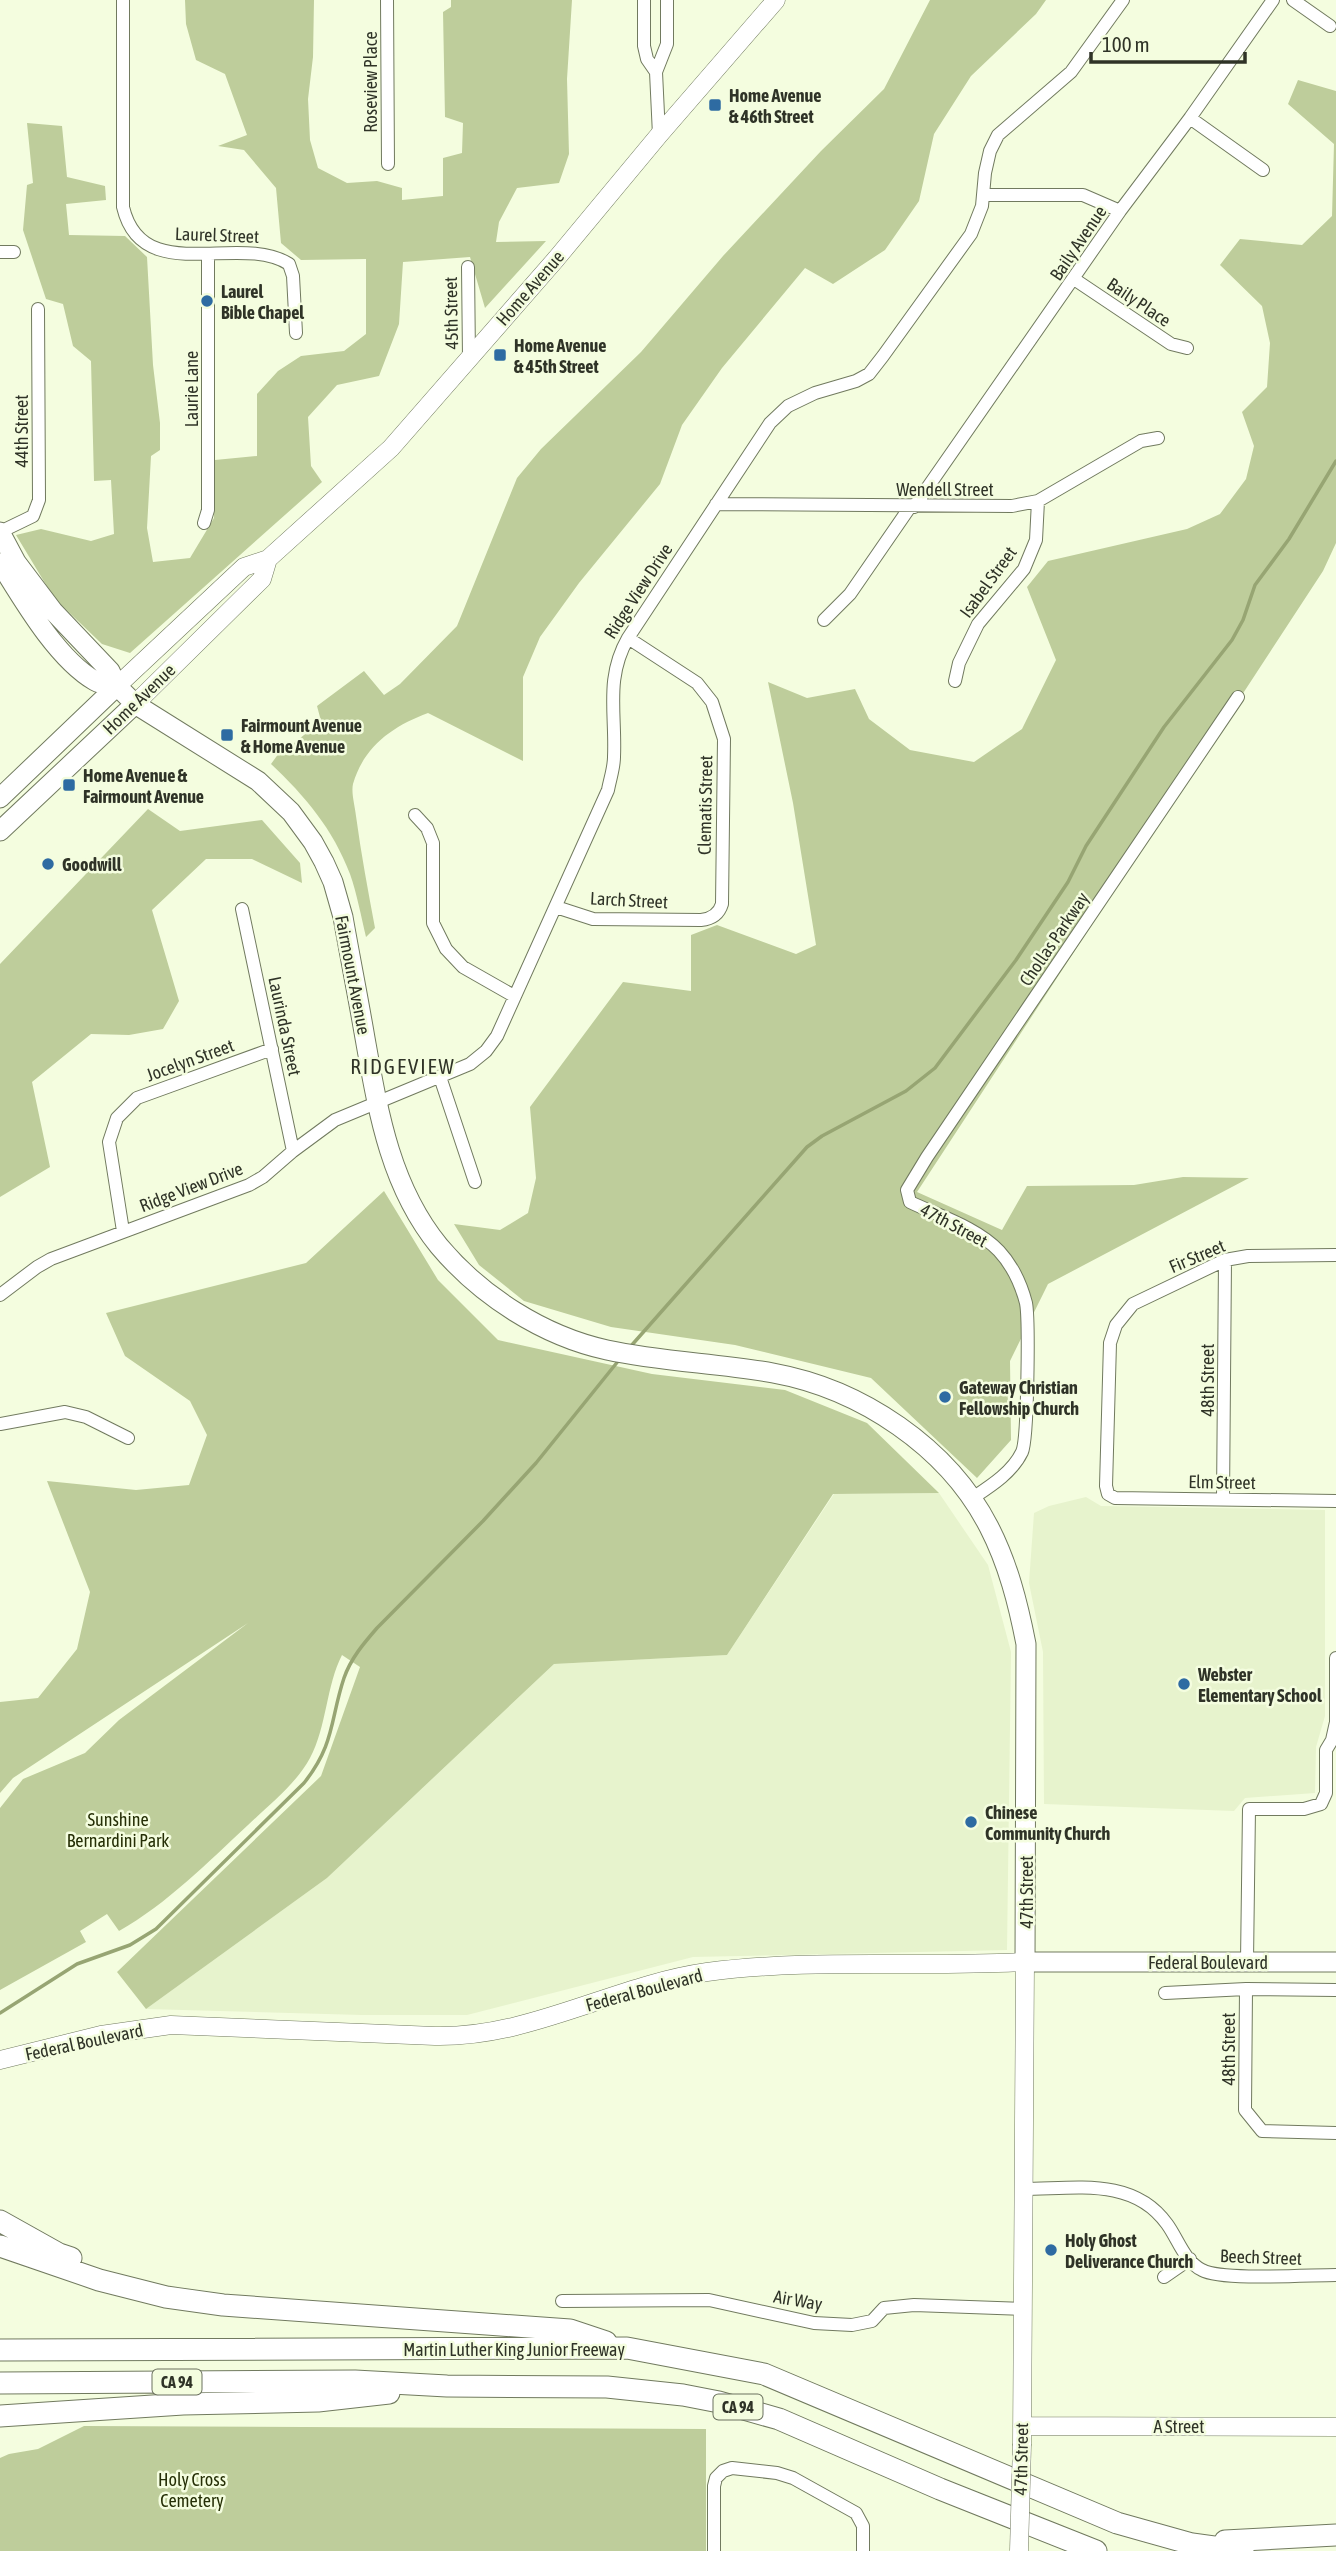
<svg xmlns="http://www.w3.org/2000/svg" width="1336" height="2551" font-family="'Asap Condensed',sans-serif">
<rect width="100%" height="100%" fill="#f4fddf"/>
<path fill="#e7f3cd" d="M939 1493 988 1565 1011 1652 1007 1950 693 1957 467 2015H362L146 2009 327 1878 554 1664 727 1655 834 1494Z
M1086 1497 1101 1506 1325 1510V1716L1316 1747 1315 1793 1245 1798 1234 1811 1044 1804 1043 1652 1029 1583 1034 1513 1049 1506Z"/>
<path fill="#becd9b" d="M185 0H314L313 57 308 99 310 140 318 168 347 183 377 181 402 188V200L443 196V158L462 153 463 123 445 117 443 12 451 7V0H572L567 79 569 154 559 183 517 188 499 222 496 242 546 241 485 308 470 257 403 262 399 324 379 376 337 385 308 417 311 466 322 482 130 653 102 644 54 598 16 535 41 529 91 541 114 534 111 480 94 481 91 361 73 346 63 304 46 299 23 230 27 185 33 183 27 123 62 126 67 177 105 186 106 200 66 204 69 235 125 236 147 257 153 365 160 423V450L151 456 147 528 153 562 190 558 214 518 215 460 257 456V394L278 371 301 356 344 351 366 334V259L301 260 281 243 276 188 244 150 218 146 247 135 225 74 196 60 186 24Z
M930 0H1046L1036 14 971 76 934 134 919 201 885 250 833 284 805 268 722 368 682 425 660 484 579 583 540 637 523 677V761L428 713C393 726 364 746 353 784 351 793 355 806 356 816 361 853 368 891 375 928L366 937C361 916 357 894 350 874 333 829 305 796 271 764L287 742 293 744 321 721 317 706 364 671 384 695 400 684 457 626 517 478 541 449 641 352 723 256 821 151 884 89Z
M1298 80 1336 91V543L1323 571 917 1192 1002 1230 1027 1186 1134 1185 1183 1177 1249 1178 1048 1284 1010 1361 1011 1440 977 1478 871 1378 735 1345 611 1327 524 1301 479 1265 454 1224 500 1230 528 1213 536 1178 530 1107 623 982 691 991V935L717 925 796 954 816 945 793 803 768 682 807 698 855 689 869 719 910 750 974 762 1022 729 1056 660 1027 587 1048 561 1187 529 1220 514 1246 479 1254 446 1242 412 1267 387 1270 343 1262 306 1220 265 1240 239 1302 245 1332 216 1334 144 1288 104Z
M148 809 180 831 262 820 300 863 302 883 252 859H206L152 910 179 1001 163 1029 129 1035 91 1034 32 1082 50 1167 0 1197V964Z
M384 1191 438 1280 498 1340 652 1374 785 1390 867 1423 939 1493 833 1494 727 1655 554 1664 327 1878 146 2009 117 1972 321 1776 360 1667 342 1655C326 1686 327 1726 310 1758 296 1784 269 1805 248 1825 208 1862 167 1904 119 1931L107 1914 80 1931 86 1942 0 1990V1808L23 1779 85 1753 119 1720 248 1623 13 1778 0 1793V1702L38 1698 77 1649 90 1592 47 1481 136 1490 189 1485 207 1435 190 1401 125 1356 106 1313 306 1263Z
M84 2426 706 2429V2551H0V2458L9 2454 38 2449Z"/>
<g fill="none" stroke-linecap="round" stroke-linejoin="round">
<path stroke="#97a573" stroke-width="3.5" d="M631 1346 807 1147 822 1136 906 1091 935 1068 1016 960 1068 882 1086 846 1164 727 1232 640 1243 620 1255 585 1289 539 1336 461
M0 2013 77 1964 130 1945 156 1929 304 1783C335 1744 330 1720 344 1678 351 1658 364 1643 377 1628L483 1521 536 1463 619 1360"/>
<defs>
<path id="minor" d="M123 0V207C142 288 239 232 289 264L293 276 296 333
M387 0 388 164
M644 0V46L647 59 656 72 659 135
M1293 0 1330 26
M656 72 667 44V0
M1190 118 1263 170
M984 195H1083L1120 211
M0 252H14
M468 267 469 358
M1074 279 1171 344 1187 348
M716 504 1012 506 1038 501 1141 441 1158 438
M914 507 1120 211 1190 118 1273 0
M204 523 208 510V254
M0 532 33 516 39 500 38 309
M824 620 850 594 910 507
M955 681 959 663 978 624 1024 569 1036 540 1038 501
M415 815 427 828 433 843V923L446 949 463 967 514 996
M556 907 593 919 701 920C711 919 719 914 722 904L724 739 712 702 697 683 628 638
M242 909 293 1151
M440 1077 475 1182
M123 1231 109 1142 117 1118 137 1098 272 1049
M1336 1255 1248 1256 1225 1260 1133 1304 1116 1325 1110 1343 1106 1486 1108 1494 1115 1498 1336 1501
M0 1295 37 1267 51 1259 249 1185 263 1177 293 1151 335 1120 470 1064 486 1051 497 1036 608 790C610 779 614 768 614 757 616 713 605 678 628 638L770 423 788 406 815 393 856 381 869 374 883 356 971 234 982 206 985 173 990 151 998 135 1071 72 1123 0
M0 1424 65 1412 86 1417 128 1438
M971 1499C989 1487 1012 1473 1022 1452 1028 1439 1029 1319 1026 1303 1021 1284 1012 1265 999 1251 976 1227 939 1216 910 1202L907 1190 927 1157 1238 697
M1223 1500 1225 1260
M1247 1961 1249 1809H1304L1321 1804 1326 1793V1750L1332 1740 1336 1722V1658
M1246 1989 1245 2110 1262 2131 1336 2133
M1165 1993 1246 1989 1336 1990
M1023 2189C1073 2189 1133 2176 1167 2224 1178 2239 1184 2261 1202 2270 1222 2281 1309 2275 1336 2275
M1164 2277 1190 2259
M562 2301 709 2300 814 2323 852 2325 872 2321 884 2308 914 2305 1023 2309
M714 2551V2486L716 2478 723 2471 732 2468 777 2473 793 2478 856 2513 863 2526V2551"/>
<path id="secondary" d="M117 686 244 567 268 559 391 448 556 259 659 135 776 0
M135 704 262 579 268 559
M0 2060 101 2035 171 2025 435 2036C530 2038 615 1985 707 1972 812 1958 919 1968 1025 1962L1022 2444
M1022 2426 1336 2427"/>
<path id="primary" d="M0 532 16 562 53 611 110 671 117 686 135 704 258 781 291 812 313 842 324 862 333 882 343 917C350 957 358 997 365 1038 378 1111 390 1186 439 1246 481 1296 543 1336 607 1350 662 1362 718 1363 773 1373 861 1389 948 1447 989 1527 1008 1564 1018 1603 1026 1644L1025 1962H1336
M0 563C23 600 57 659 95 681 102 685 110 685 117 686
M0 798 117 686
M0 831 135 704"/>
<path id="motorway" d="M0 2221 59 2254 71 2258
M0 2246 99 2280 166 2297 223 2305 570 2330 606 2342
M0 2350 627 2348 764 2374 1117 2523 1192 2544 1243 2551
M0 2383 355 2381 447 2386 607 2387 683 2395 719 2402 779 2419 940 2489 1096 2551
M0 2416 183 2404 318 2401 389 2393
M1225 2541 1336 2535"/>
</defs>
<use href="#minor" stroke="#717a5f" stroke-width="14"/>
<use href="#secondary" stroke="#717a5f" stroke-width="19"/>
<use href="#primary" stroke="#717a5f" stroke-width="21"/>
<use href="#motorway" stroke="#717a5f" stroke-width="23"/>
<use href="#minor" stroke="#fff" stroke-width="12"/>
<use href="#secondary" stroke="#fff" stroke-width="18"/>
<use href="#primary" stroke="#fff" stroke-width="19"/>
<use href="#motorway" stroke="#fff" stroke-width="21"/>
<defs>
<path id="secondary-bridge" d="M1019 2551 1022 2444"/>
</defs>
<use href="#secondary-bridge" stroke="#717a5f" stroke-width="19" stroke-linecap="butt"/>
<use href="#secondary-bridge" stroke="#fff" stroke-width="18"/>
</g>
<g fill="#2e6ba2" stroke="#f4fddf" stroke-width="2.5">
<rect x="708" y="98" width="14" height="14" rx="3.5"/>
<circle cx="207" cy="301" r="7"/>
<rect x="493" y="348" width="14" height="14" rx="3.5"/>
<rect x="220" y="728" width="14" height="14" rx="3.5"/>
<rect x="62" y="778" width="14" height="14" rx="3.5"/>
<circle cx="48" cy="864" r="7"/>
<circle cx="945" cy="1397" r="7"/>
<circle cx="1184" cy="1684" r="7"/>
<circle cx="971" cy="1822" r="7"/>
<circle cx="1051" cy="2250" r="7"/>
</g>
<g text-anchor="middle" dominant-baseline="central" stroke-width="5" stroke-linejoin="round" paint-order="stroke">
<g fill="#f4fddf" stroke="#6a705e" stroke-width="2">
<rect x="152.5" y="2369.5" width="49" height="25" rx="5"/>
<rect x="713.5" y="2394.5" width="49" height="25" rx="5"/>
</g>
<g font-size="16" font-weight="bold" fill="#2f3327">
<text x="177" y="2382">CA 94</text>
<text x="738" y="2407">CA 94</text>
</g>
<g font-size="18" fill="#2f3327" stroke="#f4fddf">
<text transform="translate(370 82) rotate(-90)">Roseview Place</text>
<text transform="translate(217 235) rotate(2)">Laurel Street</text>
<text transform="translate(1078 243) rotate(-56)">Baily Avenue</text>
<text transform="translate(530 288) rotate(-49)">Home Avenue</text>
<text transform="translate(1139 302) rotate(34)">Baily Place</text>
<text transform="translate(451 313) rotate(-91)">45th Street</text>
<text transform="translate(191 389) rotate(-90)">Laurie Lane</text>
<text transform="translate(21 431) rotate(-90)">44th Street</text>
<text x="945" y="489">Wendell Street</text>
<text transform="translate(988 582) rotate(-54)">Isabel Street</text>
<text transform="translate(638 591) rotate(-57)">Ridge View Drive</text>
<text transform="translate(139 699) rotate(-44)">Home Avenue</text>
<text transform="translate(705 805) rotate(-89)">Clematis Street</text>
<text transform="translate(629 900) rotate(3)">Larch Street</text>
<text transform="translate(1054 939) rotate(-56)">Chollas Parkway</text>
<text transform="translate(353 975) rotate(79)">Fairmount Avenue</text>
<text transform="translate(285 1026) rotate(78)">Laurinda Street</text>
<text transform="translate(190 1060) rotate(-20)">Jocelyn Street</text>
<text transform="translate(191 1187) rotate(-21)">Ridge View Drive</text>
<text transform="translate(954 1225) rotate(28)">47th Street</text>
<text transform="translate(1197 1256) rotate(-23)">Fir Street</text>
<text transform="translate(1207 1380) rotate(-90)">48th Street</text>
<text transform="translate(1222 1482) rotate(1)">Elm Street</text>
<text transform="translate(1026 1892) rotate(-90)">47th Street</text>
<text x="1208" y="1962">Federal Boulevard</text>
<text transform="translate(644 1990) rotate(-15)">Federal Boulevard</text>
<text transform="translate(84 2042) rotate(-12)">Federal Boulevard</text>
<text transform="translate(1228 2049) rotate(-90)">48th Street</text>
<text transform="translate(1261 2257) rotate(2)">Beech Street</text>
<text transform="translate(798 2300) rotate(10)">Air Way</text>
<text x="514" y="2349">Martin Luther King Junior Freeway</text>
<text x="1179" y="2426">A Street</text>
<text transform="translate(1021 2459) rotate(-89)">47th Street</text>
</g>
<g font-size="18" font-weight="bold" fill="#2f3327" stroke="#f4fddf" text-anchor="start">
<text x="729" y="95">Home Avenue<tspan x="729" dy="21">&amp; 46th Street</tspan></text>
<text x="221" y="291">Laurel<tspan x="221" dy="21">Bible Chapel</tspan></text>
<text x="514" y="345">Home Avenue<tspan x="514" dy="21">&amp; 45th Street</tspan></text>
<text x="241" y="725">Fairmount Avenue<tspan x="241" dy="21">&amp; Home Avenue</tspan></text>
<text x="83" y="775">Home Avenue &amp;<tspan x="83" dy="21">Fairmount Avenue</tspan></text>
<text x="62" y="864">Goodwill</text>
<text x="959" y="1387">Gateway Christian<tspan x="959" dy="21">Fellowship Church</tspan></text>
<text x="1198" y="1674">Webster<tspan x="1198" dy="21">Elementary School</tspan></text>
<text x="985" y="1812">Chinese<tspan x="985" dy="21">Community Church</tspan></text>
<text x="1065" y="2240">Holy Ghost<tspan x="1065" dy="21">Deliverance Church</tspan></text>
</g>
<g font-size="18" fill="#252f06" stroke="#f4fddf">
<text x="118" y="1819">Sunshine<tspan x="118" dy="21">Bernardini Park</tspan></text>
<text x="192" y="2479">Holy Cross<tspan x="192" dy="21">Cemetery</tspan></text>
</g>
<g font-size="21" letter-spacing="2" fill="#2f3327" stroke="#f4fddf">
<text x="403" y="1066">RIDGEVIEW</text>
</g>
</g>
<path d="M1091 52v10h154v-10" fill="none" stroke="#2f3327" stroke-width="3.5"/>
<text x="1102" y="52" font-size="21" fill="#2f3327" stroke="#f4fddf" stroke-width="5" paint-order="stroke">100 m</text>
</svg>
